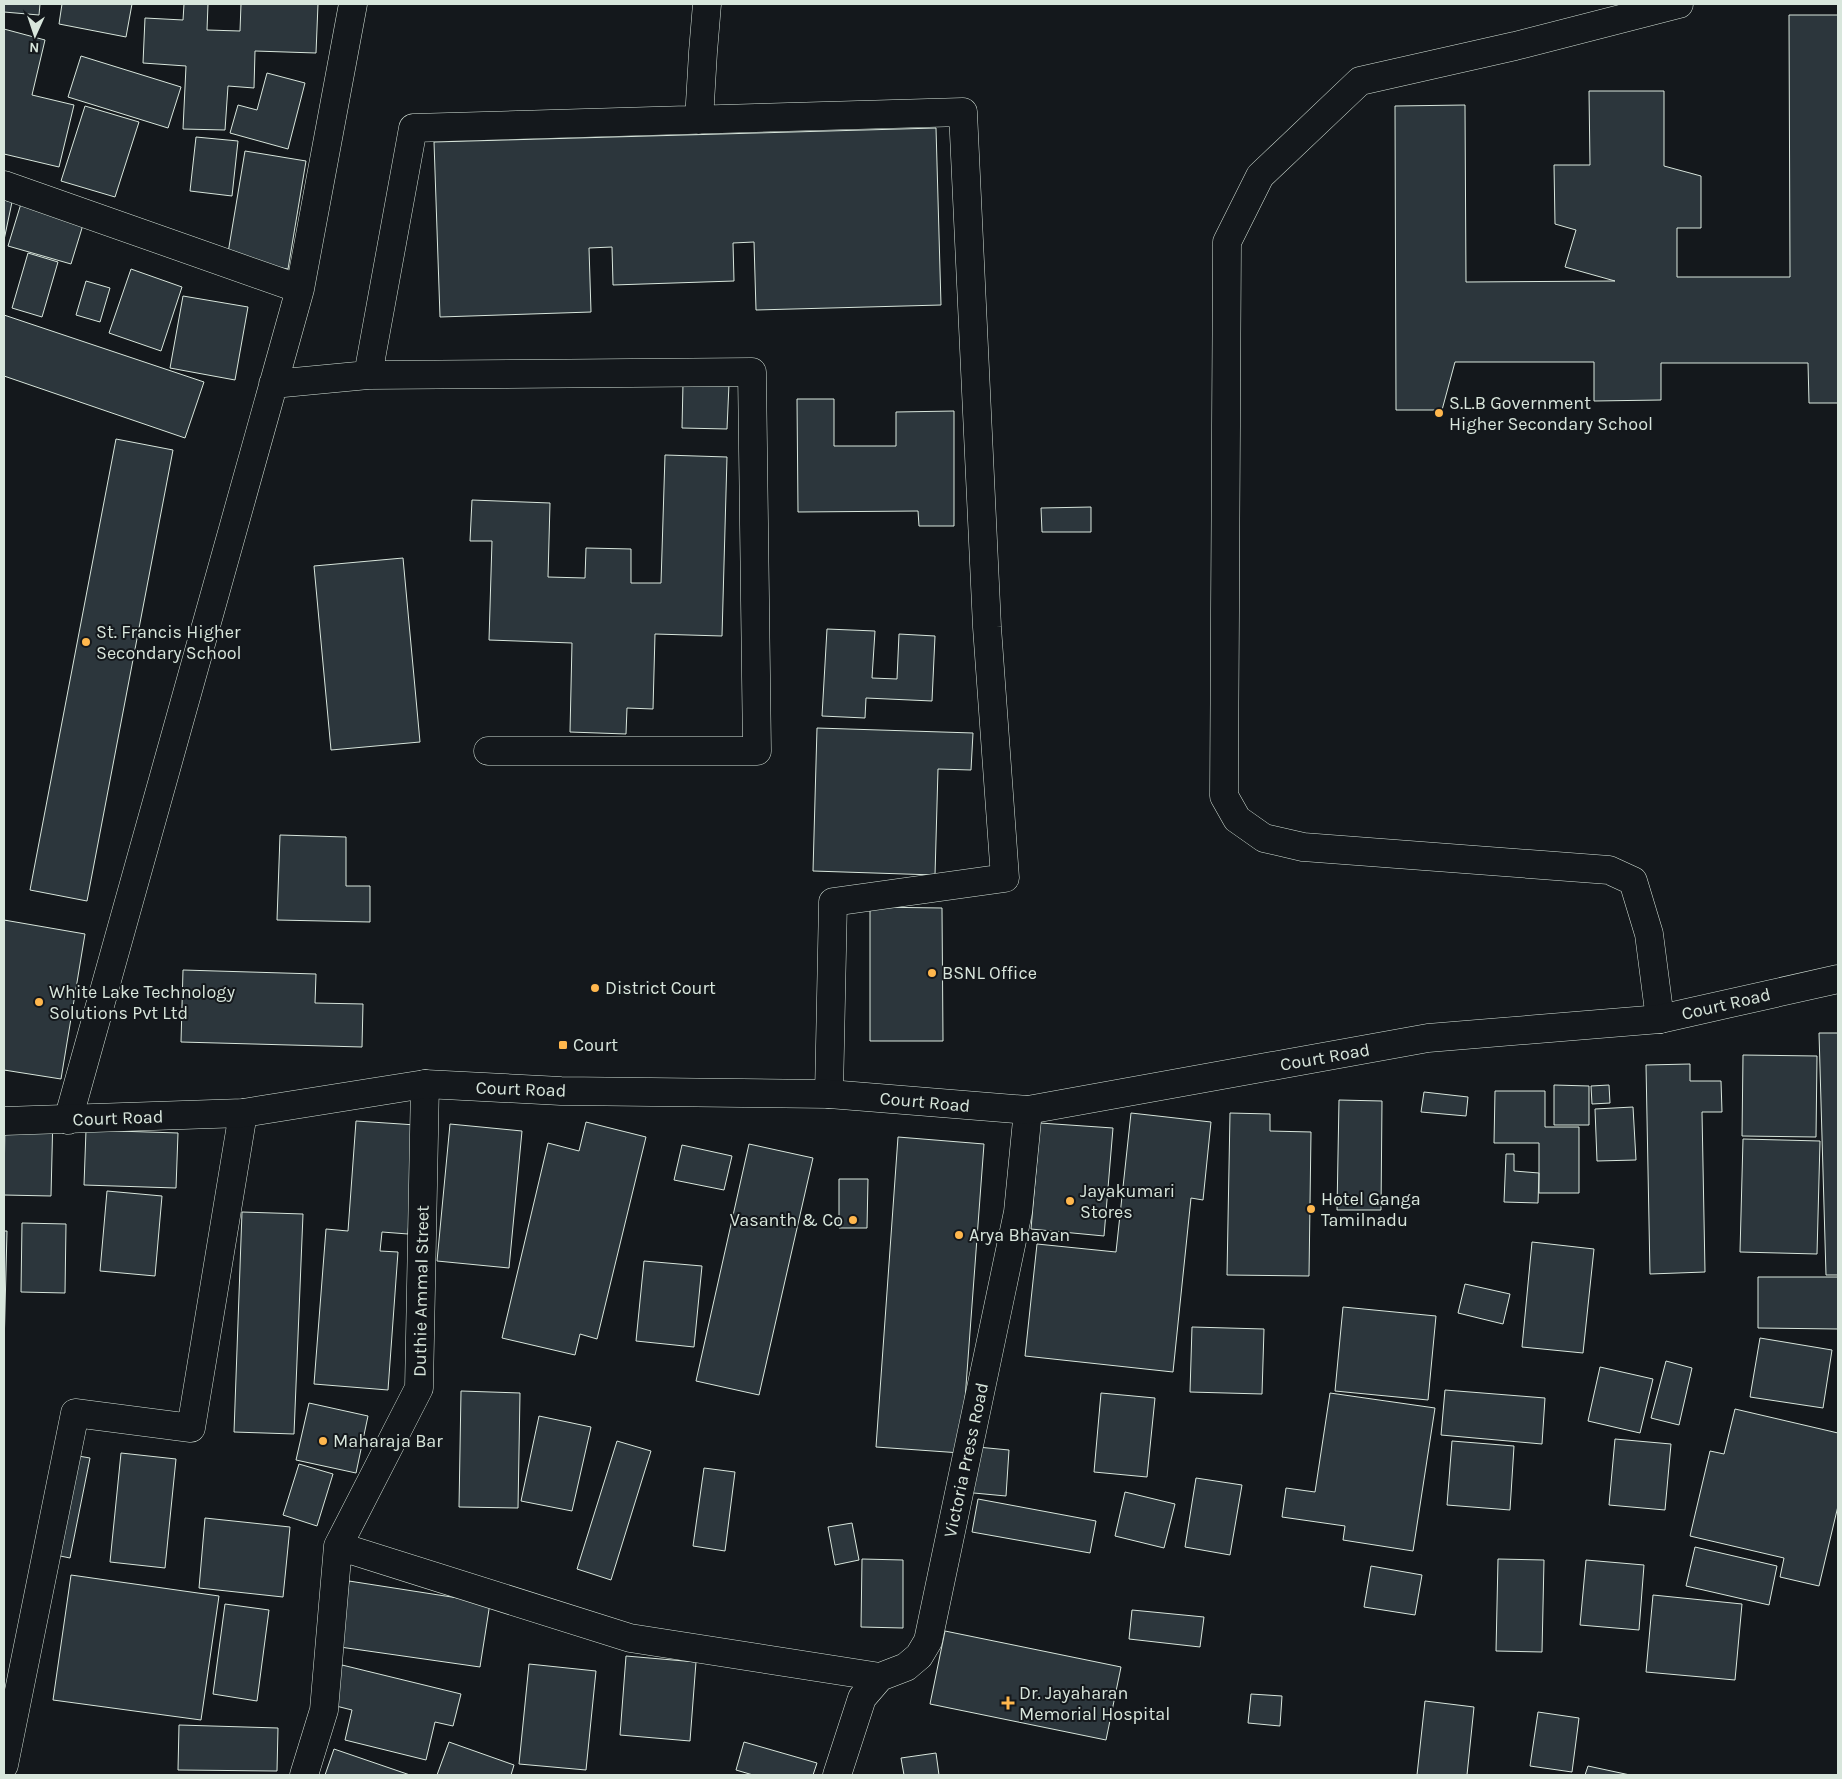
<svg xmlns="http://www.w3.org/2000/svg" width="1842" height="1779" font-family="Karla,sans-serif">
<rect width="100%" height="100%" fill="#14181c"/>
<path fill="#2c363c" stroke="#d8e6dc" d="M4 4H40L39 15 4 12Z
M62 4H132L126 37 59 24Z
M184 4H208L207 30 240 31 241 4H318L316 53 255 51 254 88 228 86 225 130 183 129 186 66 143 63 145 18 183 20Z
M1789 15H1838V403H1809L1808 363H1661V400L1594 401V362H1455L1442 410H1396L1395 106 1465 105 1466 282 1615 281 1565 267 1576 230 1555 224 1554 165H1590L1589 91H1664V166L1701 176V228H1677V277H1790Z
M4 29 45 40 32 95 74 105 59 167 4 154Z
M81 56 181 87 168 128 68 97Z
M267 73 305 83 288 149 230 133 238 105 257 110Z
M85 106 139 122 115 197 61 181Z
M936 128 941 305 756 310 754 242 733 243 734 281 613 285 612 247 589 248 591 312 440 317 434 142Z
M196 137 238 141 232 196 190 191Z
M245 151 306 161 288 269 227 259Z
M23 197 86 215 71 264 8 246Z
M4 200 12 202 4 240Z
M28 253 58 262 42 317 12 308Z
M131 269 182 287 161 351 109 333Z
M86 281 110 288 100 322 76 315Z
M183 296 248 307 235 380 170 368Z
M4 315 204 382 185 438 4 376Z
M683 383 729 384 727 429 682 428Z
M797 399H834V446H896V412L954 411V526H919L918 511 798 512Z
M116 439 173 450 87 901 30 890Z
M665 455 727 457 722 636 655 634 653 709 627 708 626 734 570 732 572 643 489 640 492 541H470L472 500 550 503 548 577 585 578 586 548 631 549V583H661Z
M1091 507V532H1042L1041 508Z
M403 558 420 742 331 750 314 566Z
M827 629 875 631 872 678 897 679 899 634 935 636 932 701 866 698 865 718 822 716Z
M817 728 973 733 971 770 938 769 935 875 813 871Z
M280 835 346 837V886H370V922L277 920Z
M870 907 942 908 943 1041H870Z
M4 920 85 934 61 1079 4 1070Z
M183 970 316 974 315 1003 363 1004 362 1047 181 1042Z
M1819 1033H1838V1275H1826Z
M1743 1055 1817 1056 1816 1137 1742 1136Z
M1690 1064V1081H1721L1722 1112H1702L1705 1272 1650 1274 1646 1065Z
M1554 1085 1589 1086V1125H1554Z
M1609 1085 1610 1103 1592 1104 1591 1086Z
M1495 1091H1545V1127H1579V1193H1539V1143H1494Z
M1424 1092 1468 1097 1466 1116 1421 1112Z
M1339 1100 1382 1101 1381 1210H1337Z
M1633 1107 1636 1160 1597 1161 1595 1109Z
M5 1113H53L51 1196 4 1195Z
M1131 1113 1211 1122 1203 1200 1191 1198 1173 1372 1025 1356 1037 1244 1116 1252Z
M1230 1113 1270 1114V1131L1311 1132 1309 1276 1227 1275Z
M356 1121 416 1125 408 1234 382 1232 380 1251 398 1252 388 1390 314 1384 326 1229 348 1231Z
M586 1122 646 1137 597 1339 580 1334 575 1355 502 1338 548 1143 579 1151Z
M1040 1123 1113 1128 1104 1236 1031 1229Z
M450 1124 522 1131 509 1268 437 1261Z
M86 1130 178 1133 176 1188 84 1185Z
M898 1137 984 1144 961 1453 876 1447Z
M1743 1139 1820 1141 1817 1254 1740 1252Z
M749 1144 813 1158 759 1395 696 1381Z
M682 1145 732 1156 724 1190 674 1180Z
M1506 1154H1514V1171L1539 1173 1538 1203 1504 1202Z
M839 1179H868L867 1228H839Z
M107 1191 162 1196 155 1276 100 1271Z
M242 1212 303 1214 294 1434 234 1432Z
M22 1223 66 1224 65 1293 21 1292Z
M4 1231H7L4 1348Z
M1532 1242 1594 1249 1583 1353 1522 1347Z
M644 1261 702 1266 694 1347 636 1341Z
M1758 1277H1838V1329L1758 1328Z
M1465 1284 1510 1294 1503 1324 1458 1313Z
M1343 1307 1436 1316 1428 1400 1335 1391Z
M1192 1327 1264 1329 1262 1394 1190 1392Z
M1760 1338 1832 1350 1823 1408 1750 1397Z
M1666 1361 1692 1368 1679 1425 1651 1418Z
M1600 1367 1653 1379 1640 1433 1588 1421Z
M1445 1390 1545 1398 1542 1444 1441 1435Z
M461 1391 520 1393 518 1508 459 1507Z
M1101 1393 1155 1398 1147 1477 1094 1472Z
M1330 1393 1435 1408 1413 1551 1343 1540 1345 1526 1282 1517 1286 1488 1315 1492Z
M309 1403 368 1416 356 1473 296 1460Z
M1735 1409 1838 1433V1506L1819 1586 1780 1577 1784 1558 1690 1536 1710 1451 1724 1454Z
M539 1416 591 1427 572 1511 521 1501Z
M1615 1439 1671 1444 1665 1510 1609 1505Z
M617 1441 651 1451 611 1580 577 1569Z
M1452 1441 1514 1446 1510 1510 1447 1505Z
M967 1446 1009 1450 1006 1496 963 1492Z
M55 1452 90 1458 70 1558 36 1551Z
M121 1453 176 1459 165 1568 110 1562Z
M299 1464 333 1474 317 1526 283 1515Z
M704 1468 735 1472 725 1551 693 1546Z
M1196 1478 1242 1485 1230 1555 1185 1547Z
M1125 1492 1175 1504 1164 1548 1115 1536Z
M978 1499 1096 1521 1090 1553 972 1532Z
M205 1518 290 1527 283 1597 199 1588Z
M852 1523 859 1560 835 1565 828 1527Z
M1695 1547 1777 1566 1769 1605 1686 1586Z
M862 1559 903 1560V1628L861 1627Z
M1498 1559 1544 1560 1542 1652 1496 1651Z
M1586 1560 1644 1565 1639 1630 1580 1625Z
M1371 1566 1422 1575 1415 1615 1364 1607Z
M71 1575 219 1596 201 1720 53 1700Z
M349 1581 490 1603 480 1667 340 1647Z
M1653 1595 1742 1604 1735 1680 1646 1672Z
M225 1604 269 1610 257 1701 213 1694Z
M1132 1610 1204 1617 1200 1647 1129 1639Z
M945 1631 1121 1667 1106 1740 930 1704Z
M626 1656 696 1662 690 1741 620 1735Z
M529 1664 596 1671 586 1770 519 1764Z
M342 1665 461 1694 453 1726 435 1722 426 1760 345 1740 352 1710 332 1705Z
M1251 1694 1282 1696 1280 1726 1248 1723Z
M1425 1701 1474 1707 1467 1775H1417Z
M1538 1712 1579 1718 1572 1772 1530 1766Z
M179 1725 278 1728 277 1771 178 1770Z
M449 1742 514 1765 511 1775H437Z
M744 1742 817 1763 813 1775H753L736 1770Z
M334 1749 410 1775H325Z
M936 1753 939 1775H904L901 1758Z
M1588 1766 1630 1775H1585Z"/>
<g fill="none" stroke-linecap="round" stroke-linejoin="round">
<defs>
<path id="minor" d="M699 120 703 52 707 4
M4 185 300 289
M368 375 413 128 963 112 987 627 1005 878 833 902 829 1094
M273 384 368 375 752 372 757 751H488
M1660 1019 1649 934 1633 881 1609 870 1303 847 1264 838 1237 819 1224 796 1227 242 1260 176 1360 81 1515 46 1679 4
M68 1120 300 289 353 4
M338 1546 630 1638 880 1677
M4 1765 75 1413 191 1428 243 1113
M304 1775 324 1710 338 1546 419 1388 425 1084
M837 1775 862 1698 880 1677 906 1667 919 1656 928 1641 1018 1212 1028 1110"/>
<path id="major" d="M4 1121 243 1113 425 1084 561 1091 829 1094 1028 1110 1428 1038 1660 1019 1838 979"/>
</defs>
<use href="#minor" stroke="#d8e6dc" stroke-width="29"/>
<use href="#major" stroke="#d8e6dc" stroke-width="29"/>
<use href="#minor" stroke="#14181c" stroke-width="28"/>
<use href="#major" stroke="#14181c" stroke-width="28"/>
</g>
<g fill="#ffb74d" stroke="#14181c" stroke-width="2">
<circle cx="1439" cy="413" r="5"/>
<circle cx="86" cy="642" r="5"/>
<circle cx="932" cy="973" r="5"/>
<circle cx="595" cy="988" r="5"/>
<circle cx="39" cy="1002" r="5"/>
<rect x="558" y="1040" width="10" height="10" rx="2.5"/>
<circle cx="1070" cy="1201" r="5"/>
<circle cx="1311" cy="1209" r="5"/>
<circle cx="853" cy="1220" r="5"/>
<circle cx="959" cy="1235" r="5"/>
<circle cx="323" cy="1441" r="5"/>
<path d="M1005.5 1695.5h5v5h5v5h-5v5h-5v-5h-5v-5h5z"/>
</g>
<g text-anchor="middle" dominant-baseline="central" stroke-width="4" stroke-linejoin="round" paint-order="stroke">
<g font-size="18" fill="#d8e6dc" stroke="#14181c" text-anchor="start">
<text x="1449" y="403">S.L.B Government<tspan x="1449" dy="21">Higher Secondary School</tspan></text>
<text x="96" y="632">St. Francis Higher<tspan x="96" dy="21">Secondary School</tspan></text>
<text x="942" y="973">BSNL Office</text>
<text x="605" y="988">District Court</text>
<text x="49" y="992">White Lake Technology<tspan x="49" dy="21">Solutions Pvt Ltd</tspan></text>
<text x="573" y="1045">Court</text>
<text x="1080" y="1191">Jayakumari<tspan x="1080" dy="21">Stores</tspan></text>
<text x="1321" y="1199">Hotel Ganga<tspan x="1321" dy="21">Tamilnadu</tspan></text>
<text x="843" y="1220" text-anchor="end">Vasanth &amp; Co</text>
<text x="969" y="1235">Arya Bhavan</text>
<text x="333" y="1441">Maharaja Bar</text>
<text x="1019" y="1693">Dr. Jayaharan<tspan x="1019" dy="21">Memorial Hospital</tspan></text>
</g>
<g font-size="18" fill="#d8e6dc" stroke="#14181c">
<text transform="translate(1726 1004) rotate(-13)">Court Road</text>
<text transform="translate(1325 1057) rotate(-10)">Court Road</text>
<text transform="translate(521 1089) rotate(2)">Court Road</text>
<text transform="translate(925 1102) rotate(5)">Court Road</text>
<text transform="translate(118 1118) rotate(-2)">Court Road</text>
<text transform="translate(421 1291) rotate(-89)">Duthie Ammal Street</text>
<text transform="translate(966 1460) rotate(-78)">Victoria Press Road</text>
</g>
</g>
<rect width="1842" height="1779" fill="none" stroke="#d8e6dc" stroke-width="10"/>
<g transform="translate(35 35) rotate(183)" stroke="#14181c" stroke-width="4" paint-order="stroke">
<path d="M0-4L9 19L0 12L-9 19Z" fill="#d8e6dc"/>
<text y="-8" font-size="14" font-weight="bold" text-anchor="middle" fill="#d8e6dc">N</text>
</g>
</svg>
